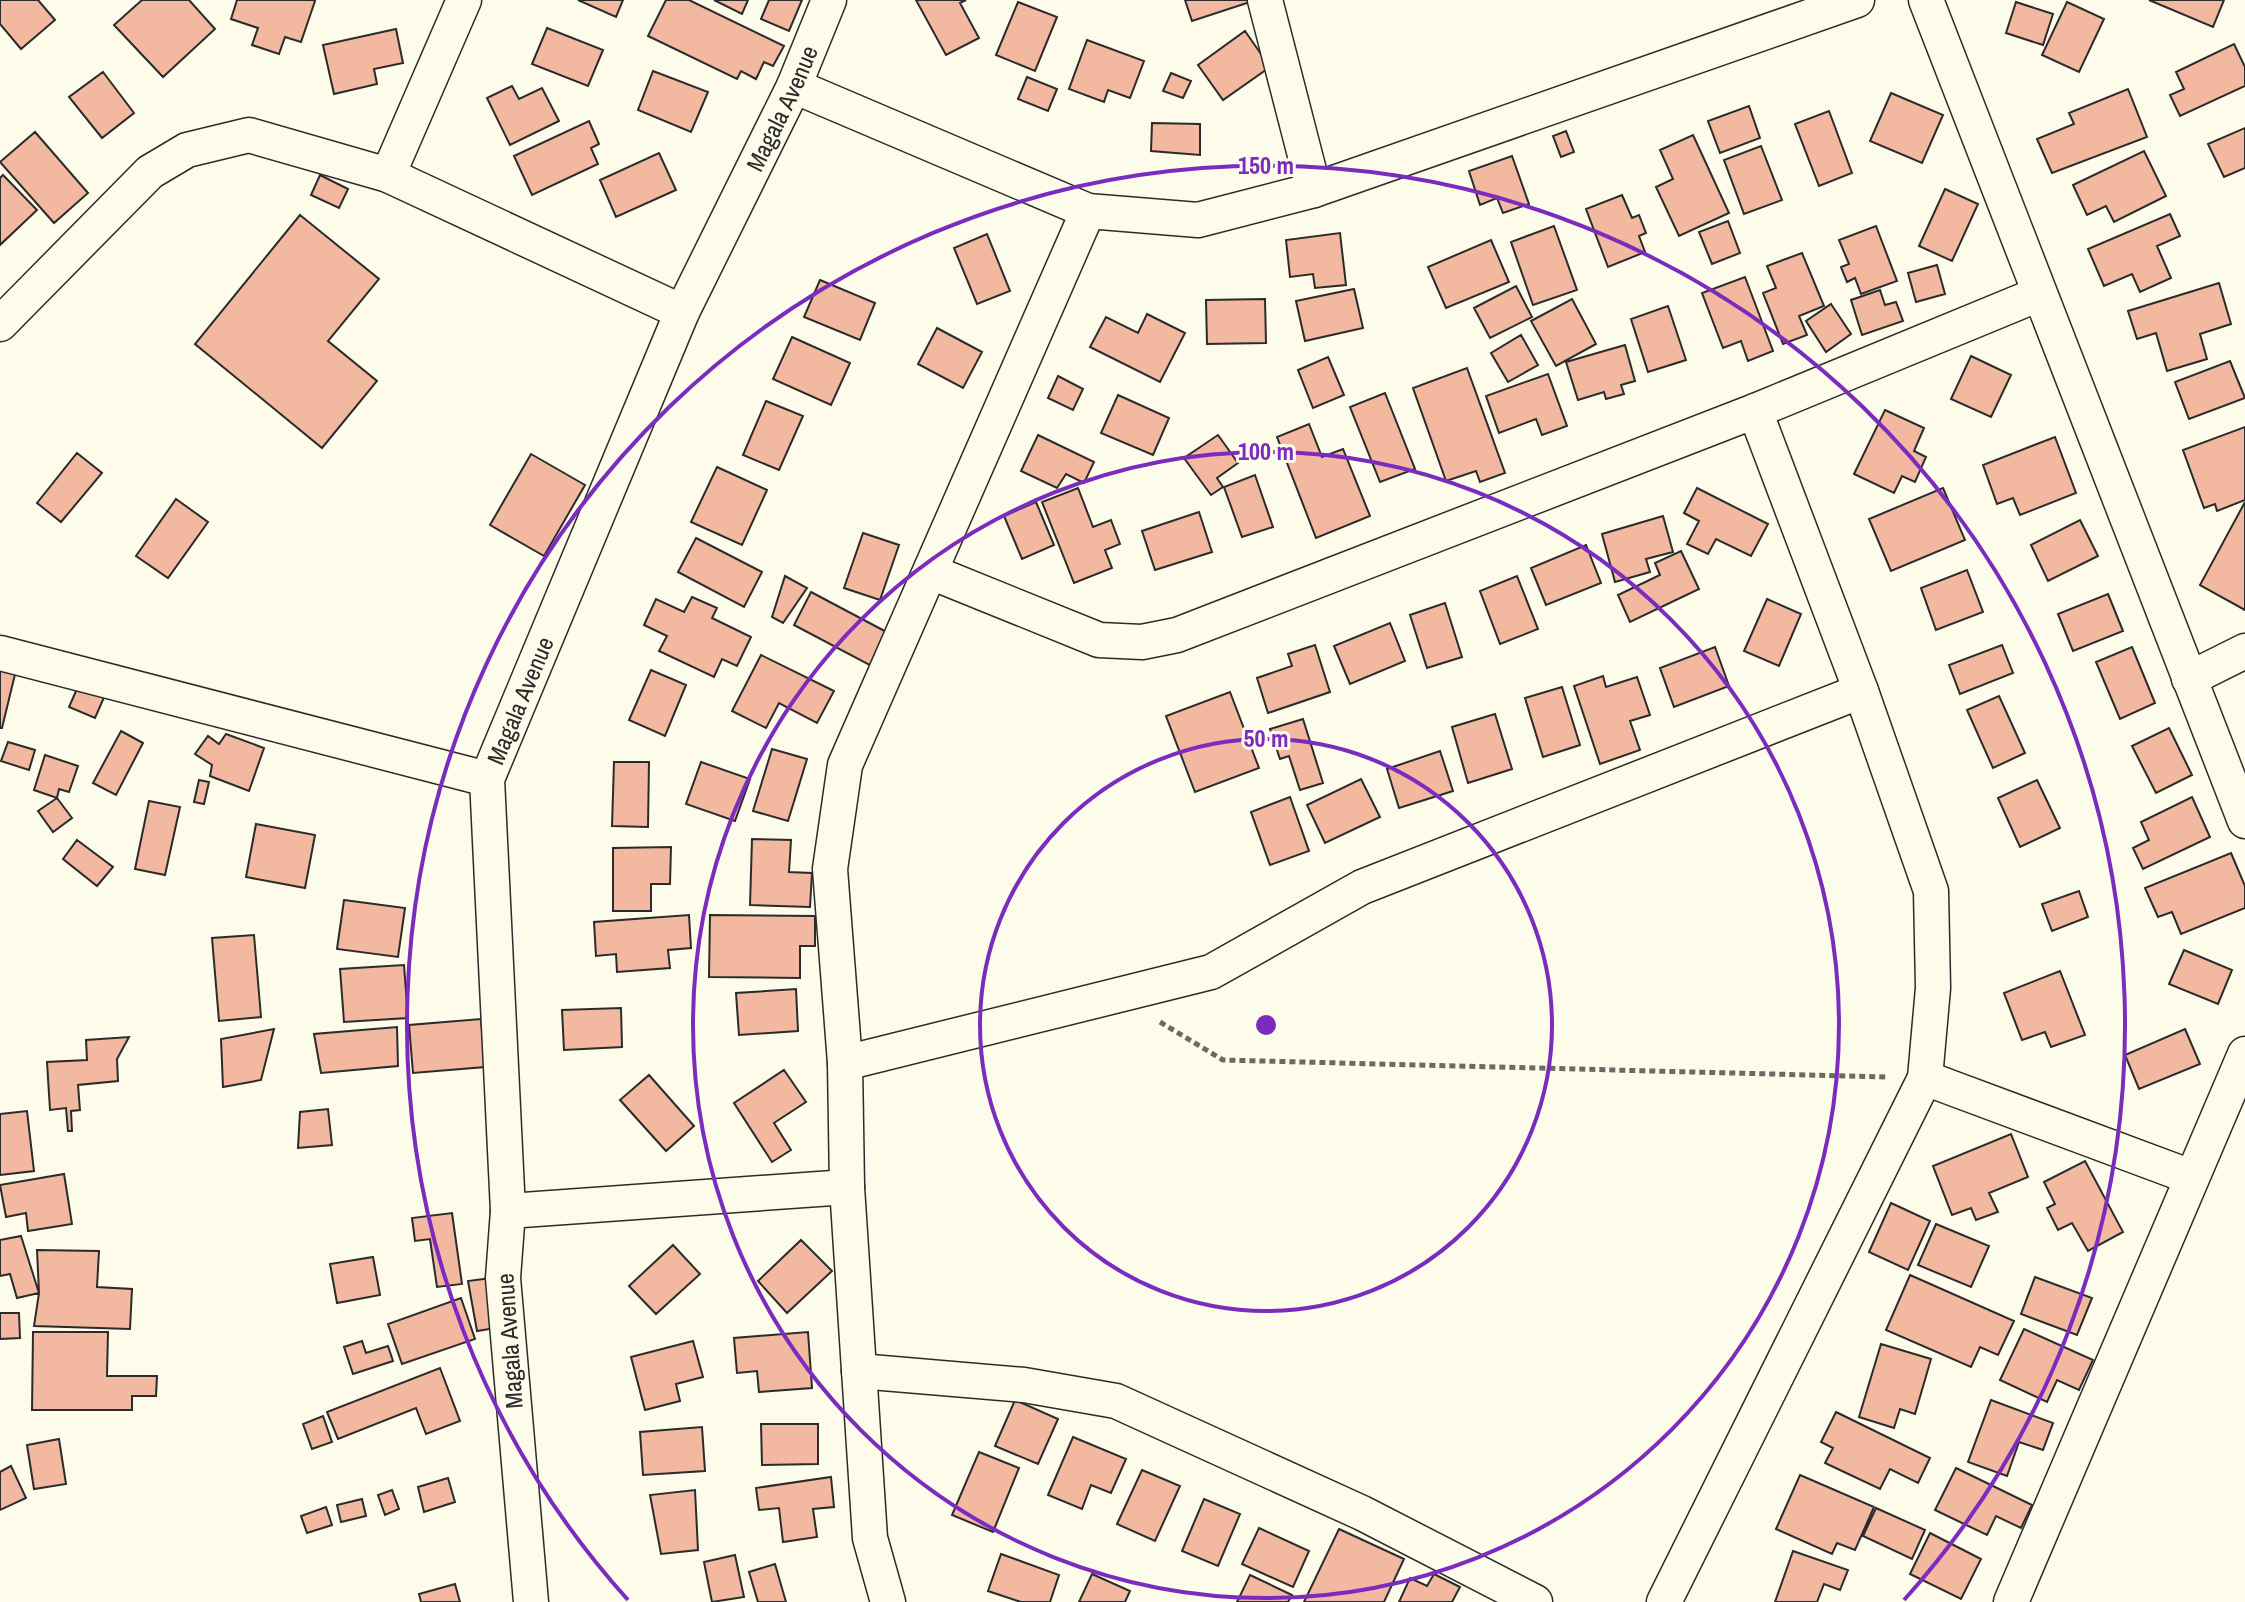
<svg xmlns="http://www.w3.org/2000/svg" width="2245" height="1602" font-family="'Archivo Narrow',sans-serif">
<rect width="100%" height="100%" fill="#fdfbea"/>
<path fill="#f2b8a0" stroke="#2b2b2b" stroke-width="2" d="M0 0H38L55 20 21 49 0 24Z
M142 0H189L215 29 163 77 114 25Z
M237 0H313L315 1 301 42 285 37 279 54 252 45 258 28 231 19Z
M578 0H623L616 17Z
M666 0H689L784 46 773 66 764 62 756 79 741 71 737 79 648 36Z
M714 0H748L742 14Z
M769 0H802L789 31 761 19Z
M916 0H966L960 3 979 38 946 55Z
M1185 0H1256L1192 21Z
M2149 0H2224L2213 27Z
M1018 2 1057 17 1035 71 996 55Z
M2016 2 2053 14 2043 45 2006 33Z
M2067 2 2104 19 2079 72 2042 55Z
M547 28 603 50 588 86 532 64Z
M396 29 403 63 374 69 377 84 334 94 323 45Z
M1245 31 1270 67 1223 100 1198 65Z
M1087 40 1144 61 1130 98 1108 90 1104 102 1069 89Z
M2234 44 2245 67V86L2180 116 2170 95 2184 89 2176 72Z
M653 71 708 92 691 132 638 110Z
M103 72 134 113 102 138 69 97Z
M1171 73 1191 81 1183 98 1163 91Z
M1027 77 1057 89 1048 111 1018 99Z
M512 86 519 99 542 88 559 121 510 145 487 98Z
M2128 89 2147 137 2052 173 2037 139 2074 124 2069 113Z
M1891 93 1943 115 1922 163 1870 141Z
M1749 106 1760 138 1720 153 1708 121Z
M1829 111 1852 173 1819 186 1795 124Z
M589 121 599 144 591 148 598 164 532 195 514 156Z
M1152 123 1200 124V155L1151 151Z
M2245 128V168L2224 177 2208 144Z
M1566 131 1574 152 1561 157 1553 136Z
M35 132 88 193 54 223 0 162Z
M1693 135 1729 213 1679 236 1656 187 1673 179 1660 150Z
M1761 146 1782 200 1744 214 1724 160Z
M2144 151 2166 196 2114 222 2106 206 2087 215 2073 185Z
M659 153 676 190 616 217 600 180Z
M1512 156 1529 204 1503 213 1497 198 1480 205 1469 171Z
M3 175 37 210 0 245V178Z
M320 175 348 189 339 208 311 195Z
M1945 189 1978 204 1952 261 1919 246Z
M1622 195 1632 218 1639 215 1646 233 1639 236 1645 252 1608 267 1586 209Z
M2170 214 2180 236 2157 246 2171 278 2140 292 2132 274 2104 286 2088 249Z
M300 215 379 279 328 341 377 381 322 448 195 344Z
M1728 221 1740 253 1712 264 1699 232Z
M1554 226 1577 290 1533 305 1511 242Z
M1876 226 1897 281 1861 294 1855 278 1847 282 1841 267 1849 264 1839 240Z
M1340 233 1346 285 1315 288 1313 274 1290 277 1286 240Z
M987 234 1010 291 977 304 954 248Z
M1491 240 1509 282 1446 308 1428 267Z
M1802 253 1824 306 1799 316 1807 335 1783 344 1763 293 1776 288 1767 266Z
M1937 265 1945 294 1916 302 1908 273Z
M1745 277 1773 351 1748 361 1741 341 1723 348 1702 293Z
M820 280 875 303 860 340 804 317Z
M2219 283 2231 324 2200 334 2207 359 2167 371 2156 333 2137 339 2128 311Z
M1516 286 1532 317 1490 338 1474 308Z
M1354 289 1363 328 1305 341 1296 301Z
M1880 290 1885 305 1896 302 1903 321 1862 335 1851 300Z
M1265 299 1266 343 1207 344 1206 300Z
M1572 299 1596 344 1556 366 1531 321Z
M1831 304 1851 334 1826 352 1806 321Z
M1668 306 1686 360 1648 372 1631 319Z
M1147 314 1185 333 1160 382 1090 347 1106 317 1138 333Z
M937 328 982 352 963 388 918 364Z
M1521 335 1538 365 1508 382 1491 353Z
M792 337 850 363 831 405 773 379Z
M1625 345 1635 381 1621 385 1624 394 1606 399 1604 392 1578 400 1566 362Z
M1971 356 2011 375 1991 417 1951 399Z
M1328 357 1344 395 1313 408 1298 370Z
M2230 361 2245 398 2189 419 2175 382Z
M1467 368 1505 473 1480 482 1476 471 1446 481 1413 388Z
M1548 374 1567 426 1542 435 1536 419 1499 433 1486 396Z
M1058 376 1083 389 1073 410 1048 398Z
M1385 393 1415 469 1380 482 1350 407Z
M1118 395 1169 418 1153 455 1101 433Z
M766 401 803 416 779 470 743 455Z
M1885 410 1924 428 1914 451 1926 457 1915 482 1902 476 1894 493 1854 474Z
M1309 424 1322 457 1343 449 1370 516 1316 538 1277 437Z
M2245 427V500L2217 511 2215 504 2204 508 2183 450Z
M1038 435 1094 462 1084 483 1066 474 1057 488 1021 471Z
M1218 435 1238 463 1217 478 1223 487 1211 495 1184 458Z
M2055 437 2076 493 2020 515 2013 498 1997 504 1983 465Z
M77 453 102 473 61 522 37 503Z
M531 454 585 485 544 556 490 525Z
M717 467 767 490 742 545 691 522Z
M1255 475 1273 527 1242 537 1224 487Z
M1078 488 1093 527 1111 520 1120 544 1105 550 1112 568 1074 583 1042 502Z
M1697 488 1768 524 1751 556 1716 539 1708 554 1687 544 1699 521 1684 513Z
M1943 488 1965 540 1891 571 1869 519Z
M176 499 208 522 168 578 136 556Z
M1036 502 1054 545 1022 559 1004 516Z
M2245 502V610L2200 585Z
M1199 512 1212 552 1155 570 1142 531Z
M1663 516 1673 552 1646 559 1650 572 1615 582 1602 534Z
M2080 520 2098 556 2048 581 2031 545Z
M863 533 899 545 880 600 844 588Z
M696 538 762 572 744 607 678 572Z
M1586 545 1601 583 1546 605 1531 568Z
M1681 551 1699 589 1630 622 1618 595 1660 575 1655 563Z
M1967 570 1983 612 1936 630 1921 588Z
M785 576 807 588 783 623 772 617Z
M1517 576 1538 629 1500 644 1480 591Z
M811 592 896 637 879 670 794 625Z
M2108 594 2123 631 2073 651 2058 614Z
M692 597 717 608 712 618 751 637 737 666 722 659 714 677 659 651 667 636 644 625 656 599 684 612Z
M1767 599 1801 614 1779 666 1744 651Z
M1445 603 1462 657 1427 668 1410 615Z
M1390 623 1405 661 1350 684 1334 646Z
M1315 645 1330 692 1268 713 1257 678 1292 666 1288 654Z
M2002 645 2013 673 1960 694 1949 665Z
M1715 647 1729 686 1674 707 1660 668Z
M2132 647 2155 703 2120 719 2096 662Z
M761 655 834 691 817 723 779 703 766 728 732 711Z
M0 657 18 662 2 728H0Z
M651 670 686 685 665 736 629 720Z
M83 675 109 686 95 718 69 707Z
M1603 676 1606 687 1637 677 1650 715 1630 721 1640 750 1600 764 1574 686Z
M1562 687 1580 745 1543 757 1525 698Z
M1230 692 1259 768 1195 792 1166 716Z
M1999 696 2025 753 1993 768 1967 710Z
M1495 714 1512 769 1468 783 1452 727Z
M1303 719 1323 783 1300 790 1289 756 1280 759 1270 729Z
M2169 728 2192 775 2156 793 2132 746Z
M121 731 143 743 116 795 93 783Z
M226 734 264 748 249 791 210 776 212 765 195 754 208 736 219 744Z
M8 742 35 750 29 770 1 761Z
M772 749 807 759 788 821 753 811Z
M1440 751 1453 791 1399 808 1387 769Z
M45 755 78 766 69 792 59 789 57 798 34 790Z
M614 762H649L648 827 612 826Z
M701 762 750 779 735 821 686 804Z
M1361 779 1380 817 1325 843 1307 805Z
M199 780 209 782 204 804 194 802Z
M2037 780 2060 828 2020 847 1998 798Z
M1290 797 1309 851 1270 865 1251 812Z
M2192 797 2210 837 2143 869 2133 848 2149 840 2141 822Z
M57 798 72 818 53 832 38 811Z
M149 801 180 807 165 875 135 869Z
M256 824 315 835 305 888 246 877Z
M752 839 791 840 789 872 812 873 810 907 750 905Z
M77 840 113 867 97 886 63 859Z
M671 847 670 884H651V911H613V848Z
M2231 853 2245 886V908L2181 934 2172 912 2158 917 2145 888Z
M2079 891 2088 917 2052 931 2042 904Z
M344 900 405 908 398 957 337 949Z
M689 915 691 948 668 950 670 968 617 972 616 954 596 956 594 922Z
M710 915 815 916V946H800V978L709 977Z
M254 935 261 1017 219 1021 212 938Z
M2184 950 2232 970 2218 1004 2169 984Z
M404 965 408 1018 344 1022 340 969Z
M2060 971 2085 1035 2051 1047 2045 1032 2022 1040 2004 993Z
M796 989 798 1031 739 1035 736 993Z
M621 1008 622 1047 564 1050 562 1010Z
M481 1019 485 1067 413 1073 409 1025Z
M397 1027 398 1066 321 1073 314 1034Z
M274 1029 261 1080 223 1087 221 1039Z
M2185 1029 2200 1064 2139 1089 2125 1055Z
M129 1037 117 1059 118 1081 78 1085 80 1110 71 1111 72 1131H68L66 1108 50 1110 47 1062 87 1060 86 1040Z
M784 1070 806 1102 774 1123 791 1150 772 1162 734 1103Z
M649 1075 694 1126 666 1151 620 1100Z
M328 1109 332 1145 298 1148 300 1112Z
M27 1111 34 1171 0 1175V1114Z
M2011 1134 2028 1177 1989 1193 1998 1212 1976 1220 1971 1208 1952 1215 1933 1166Z
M2085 1161 2123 1232 2088 1251 2072 1223 2058 1230 2047 1208 2055 1204 2044 1182Z
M64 1174 72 1224 28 1231 26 1213 6 1217 0 1185Z
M1891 1203 1930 1221 1908 1270 1869 1252Z
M452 1213 462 1284 437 1287 430 1239 415 1241 412 1218Z
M1936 1224 1989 1246 1971 1287 1918 1265Z
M21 1236 39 1293 17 1298 10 1274 0 1276V1240Z
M801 1240 832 1271 787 1313 758 1281Z
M673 1245 700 1274 656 1314 629 1286Z
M37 1250 99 1251 97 1287 132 1289 130 1329 34 1326 39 1293Z
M373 1257 380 1295 337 1303 330 1264Z
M1910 1275 2014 1321 1998 1355 1980 1347 1971 1367 1886 1330Z
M499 1277 502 1327 477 1331 468 1281Z
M2035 1277 2092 1298 2077 1335 2021 1314Z
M461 1298 475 1339 402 1364 388 1324Z
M0 1313H19L20 1338 0 1339Z
M2024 1329 2093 1360 2079 1390 2057 1380 2047 1402 2000 1380Z
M33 1332H108L107 1376H157L156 1396H132V1410H32Z
M808 1332 812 1388 759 1392 757 1371 737 1373 734 1338Z
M362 1341 366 1353 388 1346 393 1361 353 1374 344 1347Z
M693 1341 703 1377 676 1384 680 1401 645 1410 631 1357Z
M1881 1344 1931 1359 1915 1414 1900 1409 1894 1428 1859 1417Z
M440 1368 460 1421 426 1434 416 1408 338 1439 327 1412Z
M1015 1400 1058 1419 1038 1464 995 1446Z
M1991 1400 2053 1423 2043 1450 2019 1442 2007 1476 1968 1462Z
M1836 1412 1930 1458 1918 1483 1890 1469 1880 1489 1825 1463 1833 1448 1821 1442Z
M323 1416 332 1442 312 1449 303 1424Z
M761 1424H818V1464L762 1465Z
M702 1427 705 1471 643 1475 640 1432Z
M1073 1437 1126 1459 1111 1493 1091 1485 1082 1509 1048 1495Z
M59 1439 66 1484 34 1489 27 1445Z
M979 1452 1019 1468 993 1532 952 1515Z
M11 1466 26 1498 0 1510V1472Z
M1956 1468 2032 1505 2021 1528 1996 1516 1987 1535 1935 1510Z
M1142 1470 1180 1486 1155 1541 1117 1524Z
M1800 1475 1874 1507 1855 1550 1837 1543 1832 1554 1776 1529Z
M831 1477 834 1507 813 1509 817 1537 783 1542 779 1508 759 1510 756 1488Z
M448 1478 455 1502 424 1512 418 1487Z
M392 1490 399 1509 385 1515 378 1495Z
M695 1490 698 1550 661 1554 650 1495Z
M362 1499 366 1516 341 1522 337 1505Z
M1204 1499 1240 1514 1218 1566 1182 1551Z
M326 1507 332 1525 307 1533 301 1516Z
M1876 1508 1925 1530 1912 1559 1863 1536Z
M1259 1528 1309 1551 1293 1587 1242 1564Z
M1339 1529 1404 1559 1384 1602H1304Z
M1930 1533 1981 1559 1961 1599 1910 1574Z
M1793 1551 1848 1570 1840 1590 1824 1584 1817 1602H1775Z
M1001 1554 1059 1575 1050 1602H1021L988 1591Z
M735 1555 744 1597 712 1602 704 1562Z
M775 1564 786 1602H758L749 1572Z
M1092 1574 1130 1591 1125 1602H1079Z
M1434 1574 1460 1587 1452 1602H1399L1410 1578 1427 1586Z
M1250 1575 1292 1595 1288 1602H1237Z
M455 1584 460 1602H421L419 1594Z"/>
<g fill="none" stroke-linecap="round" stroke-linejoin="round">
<defs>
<g id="street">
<path d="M1265 0 1314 190"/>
<path d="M1926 0 2245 821"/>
<path d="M794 86 1088 211 1198 220 1314 190 1857 0"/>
<path d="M388 175 464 0"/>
<path d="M0 324 150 172 187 150 249 135 388 175 682 312"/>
<path d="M1755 411 1861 691"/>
<path d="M931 572 1099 640 1142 642 1177 635 1755 411 2039 294"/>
<path d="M0 653 487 779"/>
<path d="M2189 679 2245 651"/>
<path d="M845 1063 1211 972 1362 887 1861 691 1931 891 1933 988 1925 1078 1664 1602"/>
<path d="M1925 1078 2191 1177"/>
<path d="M508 1211 847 1187"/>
<path d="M859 1371 1024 1385 1116 1401 1362 1513 1535 1602"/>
<path id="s1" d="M531 1602 503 1278 508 1211 487 779 682 312 794 86 829 0"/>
<path d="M888 1602 870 1538 847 1187 845 1063 830 869 845 765 1088 211"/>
<path d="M2011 1602 2245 1054"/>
</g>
</defs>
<use href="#street" stroke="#2b2b2b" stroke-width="37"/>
<path stroke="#6a6964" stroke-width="5" stroke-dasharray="6 4" stroke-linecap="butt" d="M1160 1022 1223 1060 1888 1077"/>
<use href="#street" stroke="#fdfbea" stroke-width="34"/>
</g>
<g fill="none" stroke="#7b2cbf" stroke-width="4">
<circle cx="1266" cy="1025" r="286"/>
<circle cx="1266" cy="1025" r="573"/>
<path d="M628 1600A859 859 0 1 1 1904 1600"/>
</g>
<g text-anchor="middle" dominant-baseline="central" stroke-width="6" stroke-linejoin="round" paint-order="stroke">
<g font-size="24" fill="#2b2b2b" stroke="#fdfbea">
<text stroke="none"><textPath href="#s1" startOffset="1558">Magala Avenue</textPath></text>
<text stroke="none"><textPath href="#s1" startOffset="910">Magala Avenue</textPath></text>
<text transform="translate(509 1341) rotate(-94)">Magala Avenue</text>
</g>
</g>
<circle cx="1266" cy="1025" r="12" fill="#7b2cbf" stroke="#fdfbea" stroke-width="4"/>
<g font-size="24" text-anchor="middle" font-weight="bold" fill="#7b2cbf" stroke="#fdfbea" stroke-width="6" stroke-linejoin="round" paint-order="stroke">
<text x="1266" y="174">150 m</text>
<text x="1266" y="460">100 m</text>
<text x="1266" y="747">50 m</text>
</g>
</svg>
